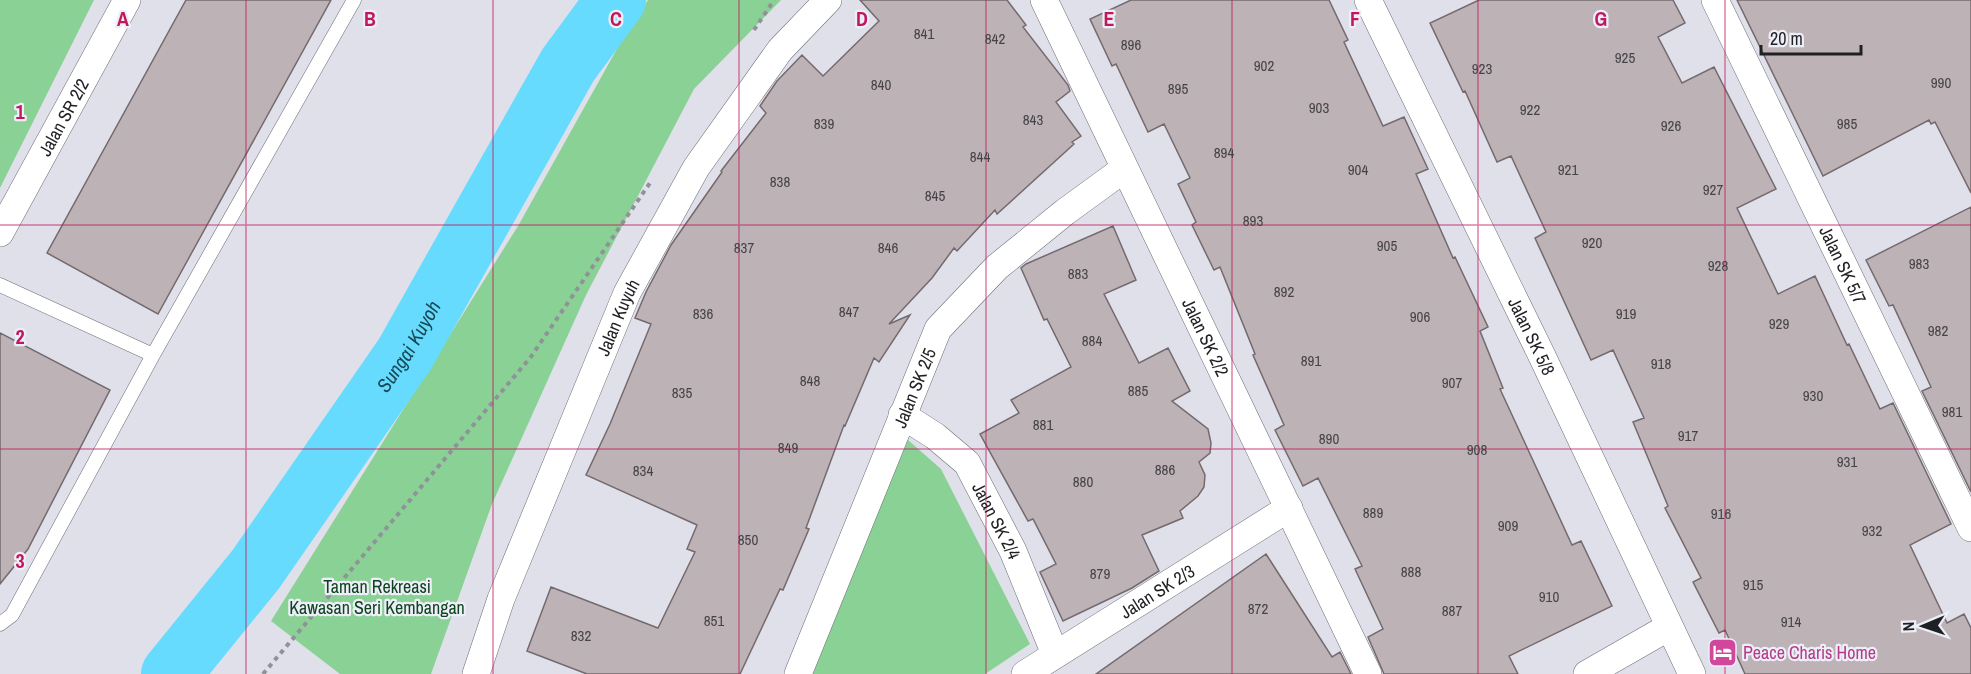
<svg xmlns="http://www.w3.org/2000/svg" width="1971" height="674" font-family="'Archivo Narrow',sans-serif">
<rect width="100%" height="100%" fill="#e0e0eb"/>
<path fill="#89d194" d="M0 0H94L0 188Z
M648 0H781L694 89 586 295 492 504 431 674H340L271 621 518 226 632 22Z
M908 440 941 469 1030 644 985 674H810Z"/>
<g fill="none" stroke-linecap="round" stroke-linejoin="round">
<path stroke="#67dbfd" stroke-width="60" id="s1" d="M171 674 256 569 405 354 568 65 616 0"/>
</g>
<path fill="#bdb2b6" stroke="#746a6e" stroke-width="1.5" d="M186 0H331L158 314 47 253Z
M860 0H1007L1026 25 1023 27 1068 85 1070 91 1056 102 1081 136 1072 142 1074 144 997 214 995 210 957 251 954 248 932 278 889 324 910 315 879 362 874 358 845 426 844 425 806 528 809 529 783 590 780 589 740 674H587L527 651 551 587 658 628 695 552 687 549 697 525 586 475 610 424 651 324 635 318 646 292 671 245 722 172 721 171 766 113 760 106 777 81 802 55 823 76 879 21Z
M1131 0H1329L1348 40 1344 42 1383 126 1404 117 1428 169 1416 174 1453 258 1455 257 1488 327 1480 331 1503 388 1500 389 1572 545 1581 541 1612 606 1509 656 1518 674H1384L1368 637 1383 629 1355 569 1362 566 1318 478 1303 486 1275 430 1284 425 1253 355 1255 354 1220 267 1214 270 1192 225 1196 222 1178 184 1190 178 1164 124 1148 132 1116 64 1112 66 1090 19Z
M1479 0H1673L1685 23 1658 37 1682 83 1714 67 1776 189 1737 208 1778 294 1815 276 1847 345 1849 344 1880 409 1893 403 1951 524 1910 545 1947 623 1964 614 1971 628V674H1745L1725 630 1719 633 1693 582 1701 578 1665 508 1668 506 1633 422 1644 418 1613 350 1591 360 1535 238 1546 232 1511 156 1497 162 1465 91 1463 92 1430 23Z
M1737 0H1971V193L1935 122 1931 124 1929 120 1823 176Z
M1971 207V492L1922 391 1931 387 1893 305 1889 306 1866 260Z
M1113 226 1136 280 1104 294 1139 363 1168 348 1190 391 1172 401 1208 429 1211 443 1210 453 1199 462 1205 475 1204 487 1198 496 1180 511 1183 518 1142 535 1159 571 1132 588 1063 621 1040 572 1056 564 1033 519 1028 521 980 434 1019 413 1011 400 1071 367 1047 319 1044 320 1021 268 1026 264Z
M0 333 110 390 28 549 0 584Z
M1266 554 1332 657 1340 652 1351 674H1096Z"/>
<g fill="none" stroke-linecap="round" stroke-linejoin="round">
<defs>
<path id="service" d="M0 285 153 355
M0 624 12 615 153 355 354 0"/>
<g id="minor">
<path id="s2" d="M1044 0 1368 674"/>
<path id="s3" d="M1368 0 1542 356 1692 674"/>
<path id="s4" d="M1715 0 1971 528"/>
<path id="s5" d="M0 233 127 0"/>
<path id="s6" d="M902 415 935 436 967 463 1013 551 1055 654"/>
<path id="s7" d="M476 674 501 599 627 293 696 168 780 50 828 0"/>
<path id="s8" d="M798 674 938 329 997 267 1065 212 1124 169"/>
<path id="s9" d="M1025 674 1289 508"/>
<path d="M1587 674 1669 627"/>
</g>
</defs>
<use href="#service" stroke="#6d6d76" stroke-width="15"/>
<use href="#minor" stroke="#6d6d76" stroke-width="28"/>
<path stroke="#919199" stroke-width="4" stroke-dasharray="4.5 4.5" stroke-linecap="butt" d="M754 30 774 0
M263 674 530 358 652 180"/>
<use href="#service" stroke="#fff" stroke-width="14"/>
<use href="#minor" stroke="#fff" stroke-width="27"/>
</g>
<path fill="none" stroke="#c2185b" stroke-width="1.5" stroke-opacity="0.55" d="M246 0V674M493 0V674M739 0V674M986 0V674M1232 0V674M1478 0V674M1725 0V674M0 225H1971M0 449H1971"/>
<defs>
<symbol id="hotel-square" viewBox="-11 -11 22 22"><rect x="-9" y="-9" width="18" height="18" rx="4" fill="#d1479c" stroke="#edeef8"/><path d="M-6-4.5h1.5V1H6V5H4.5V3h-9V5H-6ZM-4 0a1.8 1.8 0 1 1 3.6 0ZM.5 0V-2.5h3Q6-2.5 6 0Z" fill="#fff"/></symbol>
</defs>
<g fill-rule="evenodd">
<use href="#hotel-square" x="1706" y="636" width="33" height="33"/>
</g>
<g text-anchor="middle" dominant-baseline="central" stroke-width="4.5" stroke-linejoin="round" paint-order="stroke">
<g font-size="15" fill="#464448">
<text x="924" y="33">841</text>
<text x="995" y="38">842</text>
<text x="1131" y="44">896</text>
<text x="1625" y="57">925</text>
<text x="1264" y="65">902</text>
<text x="1482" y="68">923</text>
<text x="1941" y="82">990</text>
<text x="881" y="84">840</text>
<text x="1178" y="88">895</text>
<text x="1319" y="107">903</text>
<text x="1530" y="109">922</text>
<text x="1033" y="119">843</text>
<text x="824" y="123">839</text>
<text x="1847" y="123">985</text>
<text x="1671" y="125">926</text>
<text x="1224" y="152">894</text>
<text x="980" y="156">844</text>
<text x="1358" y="169">904</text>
<text x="1568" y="169">921</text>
<text x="780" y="181">838</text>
<text x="1713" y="189">927</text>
<text x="935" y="195">845</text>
<text x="1253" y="220">893</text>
<text x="1592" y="242">920</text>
<text x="1387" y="245">905</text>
<text x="744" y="247">837</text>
<text x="888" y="247">846</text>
<text x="1919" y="263">983</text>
<text x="1718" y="265">928</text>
<text x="1078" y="273">883</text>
<text x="1284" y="291">892</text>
<text x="849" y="311">847</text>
<text x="703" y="313">836</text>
<text x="1626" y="313">919</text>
<text x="1420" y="316">906</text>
<text x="1779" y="323">929</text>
<text x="1938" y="330">982</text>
<text x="1092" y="340">884</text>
<text x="1311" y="360">891</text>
<text x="1661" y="363">918</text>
<text x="810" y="380">848</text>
<text x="1452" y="382">907</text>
<text x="1138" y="390">885</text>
<text x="682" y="392">835</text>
<text x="1813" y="395">930</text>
<text x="1952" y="411">981</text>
<text x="1043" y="424">881</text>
<text x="1688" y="435">917</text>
<text x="1329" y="438">890</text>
<text x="788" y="447">849</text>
<text x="1477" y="449">908</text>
<text x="1847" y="461">931</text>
<text x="1165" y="469">886</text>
<text x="643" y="470">834</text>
<text x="1083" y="481">880</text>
<text x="1373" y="512">889</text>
<text x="1721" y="513">916</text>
<text x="1508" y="525">909</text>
<text x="1872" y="530">932</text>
<text x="748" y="539">850</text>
<text x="1411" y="571">888</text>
<text x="1100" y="573">879</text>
<text x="1753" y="584">915</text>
<text x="1549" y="596">910</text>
<text x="1258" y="608">872</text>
<text x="1452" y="610">887</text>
<text x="714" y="620">851</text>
<text x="1791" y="621">914</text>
<text x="581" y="635">832</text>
</g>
<g font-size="18" fill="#1f2023" stroke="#edeef8">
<text stroke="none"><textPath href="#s5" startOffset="132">Jalan SR 2/2</textPath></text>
<text stroke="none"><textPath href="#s4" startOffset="294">Jalan SK 5/7</textPath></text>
<text stroke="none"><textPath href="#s7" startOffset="384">Jalan Kuyuh</textPath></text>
<text stroke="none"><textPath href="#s3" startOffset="374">Jalan SK 5/8</textPath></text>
<text stroke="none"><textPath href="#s2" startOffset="374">Jalan SK 2/2</textPath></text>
<text stroke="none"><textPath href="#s8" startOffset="309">Jalan SK 2/5</textPath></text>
<text stroke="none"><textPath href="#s6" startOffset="146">Jalan SK 2/4</textPath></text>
<text stroke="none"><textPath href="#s9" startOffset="156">Jalan SK 2/3</textPath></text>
</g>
<g font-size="18" fill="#0e441d" stroke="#edeef8">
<text x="377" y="586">Taman Rekreasi<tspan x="377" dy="21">Kawasan Seri Kembangan</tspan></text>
</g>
<g font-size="18" fill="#b23c85" stroke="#edeef8" text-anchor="start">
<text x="1743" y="652">Peace Charis Home</text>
</g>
<g font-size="20" font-style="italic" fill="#174a58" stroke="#edeef8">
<text stroke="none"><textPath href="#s1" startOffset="405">Sungai Kuyoh</textPath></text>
</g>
</g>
<g font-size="20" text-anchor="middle" font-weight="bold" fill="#c2185b" stroke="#edeef8" stroke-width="4.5" stroke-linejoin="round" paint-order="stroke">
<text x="123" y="26">A</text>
<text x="370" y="26">B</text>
<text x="616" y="26">C</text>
<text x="862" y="26">D</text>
<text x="1109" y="26">E</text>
<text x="1355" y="26">F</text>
<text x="1601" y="26">G</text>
<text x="20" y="119">1</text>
<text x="20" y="344">2</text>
<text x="20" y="568">3</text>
</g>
<g transform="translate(1923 626) rotate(268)" stroke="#edeef8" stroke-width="4.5" paint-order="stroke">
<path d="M0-4.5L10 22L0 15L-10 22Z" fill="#1f2023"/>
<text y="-9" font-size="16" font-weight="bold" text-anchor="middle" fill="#1f2023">N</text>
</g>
<path d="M1761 45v9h100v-9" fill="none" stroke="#1f2023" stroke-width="3"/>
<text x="1770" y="45" font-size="18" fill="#1f2023" stroke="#edeef8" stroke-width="4.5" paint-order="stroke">20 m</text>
</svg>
